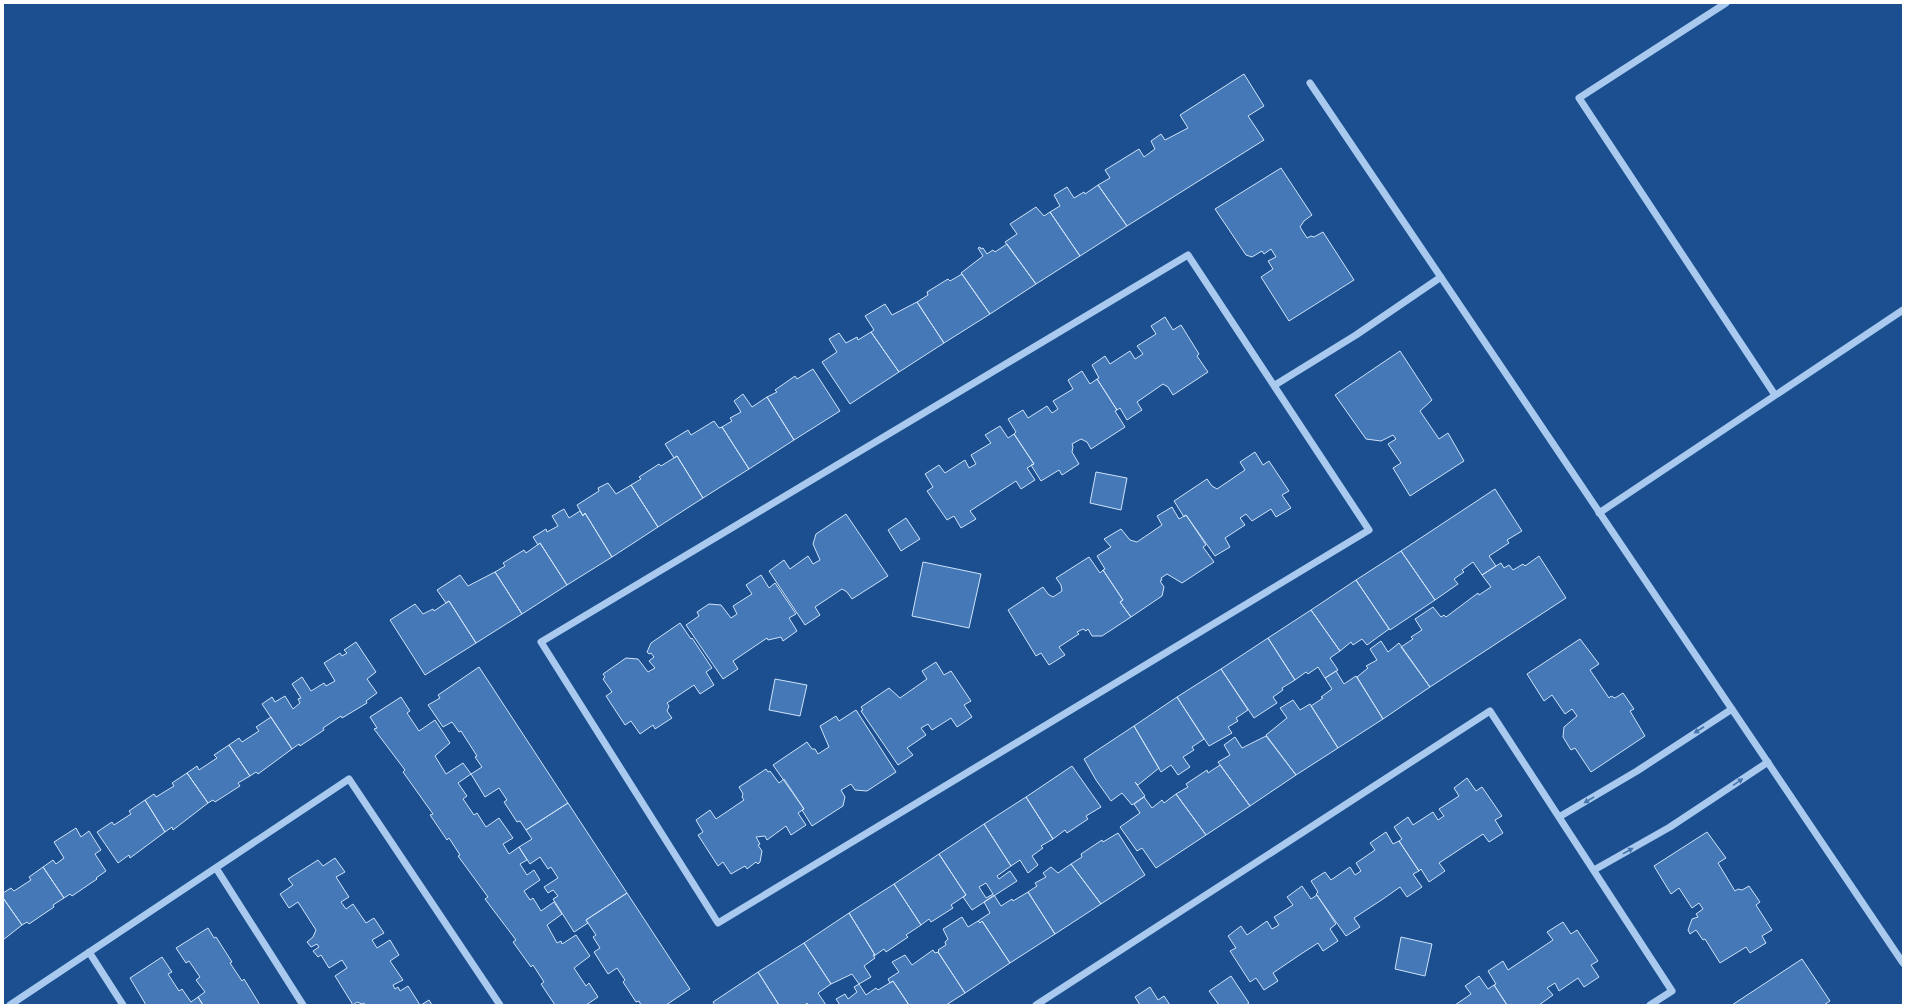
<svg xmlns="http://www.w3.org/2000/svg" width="1906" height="1008" font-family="'Work Sans',sans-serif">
<rect width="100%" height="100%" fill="#1b4f8f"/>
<path fill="#4478b7" stroke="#cfe3fa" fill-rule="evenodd" d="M1244 74 1264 106 1248 116 1264 140 1127 226 1098 185 1110 178 1105 170 1139 149 1144 157 1155 149 1151 141 1161 134 1165 140 1188 128 1180 115Z
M1281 168 1312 215 1304 221 1300 227 1307 238 1311 236 1314 237 1323 232 1354 280 1289 321 1261 277 1273 269 1268 261 1276 257 1271 249 1264 254 1262 251 1252 257 1246 255 1215 209Z
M1098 185 1127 226 1080 256 1050 212 1060 206 1054 195 1067 187 1074 198 1084 192 1085 194Z
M1036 207 1044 216 1050 212 1080 256 1036 284 1005 242 1017 234 1010 224Z
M1007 244 1036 284 990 314 961 273 983 256 978 248 980 247 981 249 983 248 987 254 993 250 995 252Z
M962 274 990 314 944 343 917 302 928 295 927 292 948 279 950 281Z
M917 302 944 343 899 372 871 332 874 330 865 316 885 304 892 315Z
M1165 317 1173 330 1181 325 1199 354 1197 356 1208 372 1173 395 1168 387 1163 384 1137 402 1142 410 1127 420 1120 408 1117 410 1097 379 1099 378 1092 365 1105 356 1110 364 1130 351 1135 359 1143 354 1137 346 1156 334 1151 326Z
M871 332 899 372 850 404 822 362 837 352 829 339 839 333 846 343 857 337 858 340Z
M1400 351 1432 400 1420 411 1439 439 1448 433 1464 461 1410 496 1393 468 1401 463 1388 444 1396 439 1393 435 1381 441 1366 439 1335 395Z
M813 369 840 411 794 440 767 397 777 392 775 390 795 376 797 379Z
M1082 371 1090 384 1097 379 1117 410 1115 411 1125 427 1091 449 1087 442 1081 439 1072 444 1073 447 1072 452 1079 464 1062 475 1059 470 1041 481 1031 465 1034 464 1014 434 1016 432 1008 419 1023 410 1028 418 1047 406 1052 413 1058 409 1053 401 1073 389 1068 380Z
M743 394 752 407 767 397 794 440 749 469 722 427 732 421 730 418 741 412 734 401Z
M714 421 719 428 722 427 749 469 703 498 677 456 674 458 665 444 688 430 691 435Z
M1000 426 1008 438 1014 434 1034 464 1027 468 1035 480 1021 489 1016 481 970 511 976 519 961 528 954 516 947 520 927 491 933 487 925 474 939 465 945 473 965 460 969 468 976 464 971 455 991 443 985 435Z
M1255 452 1263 465 1269 461 1289 491 1282 495 1291 508 1276 517 1271 509 1252 521 1246 514 1240 518 1245 525 1225 538 1230 547 1215 556 1186 515 1184 517 1174 501 1207 479 1212 486 1217 489 1245 470 1240 462Z
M677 456 703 498 658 527 631 485 641 479 639 477 659 464 661 466Z
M1096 472 1127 478 1121 510 1090 503Z
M608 483 616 494 631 485 658 527 612 557 585 513 583 516 577 505 599 491 598 488Z
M1495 489 1522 531 1507 540 1509 543 1489 556 1496 566 1482 575 1473 562 1462 570 1464 572 1454 579 1458 584 1435 600 1401 551Z
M1172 507 1179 519 1186 515 1206 545 1203 547 1214 562 1182 583 1167 574 1161 578 1162 580 1160 581 1164 587 1162 596 1131 617 1120 602 1123 600 1103 570 1105 569 1097 556 1111 547 1104 539 1121 529 1130 540 1137 542 1162 525 1157 516Z
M564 509 569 518 580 511 583 516 585 513 612 557 567 585 540 543 538 545 533 537 546 529 547 532 558 526 552 516Z
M846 514 888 576 852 599 847 592 842 589 815 607 820 615 805 625 769 571 784 560 790 569 808 556 813 564 820 560 813 544 816 534Z
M906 518 920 539 901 551 888 530Z
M540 543 567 585 522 614 495 572 505 566 503 563 524 550 526 553Z
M1401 551 1435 600 1390 630 1356 580Z
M1539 556 1566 598 1430 687 1401 647 1413 639 1411 637 1422 630 1415 619 1433 607 1441 617 1444 615 1446 617 1478 593 1479 595 1491 587 1482 575 1496 566 1501 563 1504 568 1509 565 1513 570 1523 564 1525 566Z
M1089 557 1100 573 1103 570 1123 600 1120 602 1131 617 1102 636H1092L1088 629 1086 631 1083 629 1077 632 1079 634 1059 647 1065 655 1049 665 1041 653 1036 656 1008 610 1043 587 1048 594 1053 597 1062 591 1061 585 1056 578Z
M923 562 981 574 969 628 912 616Z
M495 572 522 614 476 643 449 601 446 603 437 590 460 575 468 586Z
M761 575 769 588 775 583 796 614 789 618 797 631 783 641 781 637 768 640 767 638 733 661 738 669 723 679 686 625 699 616 697 612 709 604 721 605 731 618 737 614 733 606 752 594 746 585Z
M1356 580 1389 629 1367 645 1362 639 1353 645 1351 642 1340 651 1311 610Z
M449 601 476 643 425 675 390 620 415 604 423 614 433 609 434 611Z
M1311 610 1340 651 1330 658 1338 670 1325 678 1318 667 1308 674 1306 672 1295 680 1268 638Z
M680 623 691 639 692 638 712 668 706 672 714 685 700 694 694 685 667 703 669 706 667 711 672 718 655 729 653 725 640 734 631 721 625 725 606 696 612 692 603 679 605 677 603 674 626 658 638 659 648 672 655 668 649 661 654 657 651 653 649 654 647 652 651 643Z
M1268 638 1295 680 1282 688 1283 690 1273 697 1277 703 1254 718 1221 669Z
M1580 639 1599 664 1590 670 1609 698 1611 696 1615 698 1623 693 1634 709 1630 711 1645 736 1591 772 1575 748 1571 750 1563 737 1564 727 1577 716 1572 709 1565 714 1552 695 1544 701 1527 674Z
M1381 641 1388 652 1399 643 1430 687 1383 719 1357 677 1368 668 1366 666 1377 660 1370 649Z
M356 642 376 672 367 679 377 693 366 701 367 703 342 718 341 716 323 728 324 730 300 746 299 744 292 749 262 704 272 697 275 702 285 696 293 709 300 703 298 699 301 698 292 684 302 677 311 691 324 683 326 686 335 681 324 663 340 653 342 656 347 653 344 650Z
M936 662 944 675 951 671 971 701 964 705 972 717 957 727 951 718 932 730 928 724 921 728 926 735 907 748 913 755 898 765 861 711 863 710 861 707 889 688 900 698 927 679 922 671Z
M479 667 568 803 526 830 520 821 517 822 504 802 507 800 499 788 485 797 471 774 482 767 475 757 477 756 461 731 459 732 452 722 443 727 428 705 440 698 438 695Z
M1221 669 1248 710 1236 718 1238 721 1228 727 1232 733 1209 746 1177 697Z
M1336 671 1344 684 1356 676 1383 719 1338 748 1311 706 1323 698 1321 697 1332 689 1325 678Z
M775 679 807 685 800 716 769 710Z
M401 697 410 711 407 713 419 731 435 720 450 743 435 756 446 774 463 763 471 774 458 783 467 796 463 799 474 815 477 813 486 827 499 818 513 838 503 844 509 854 519 847 527 860 520 864 527 875 534 870 540 880 524 891 530 900 533 898 541 911 554 902 562 914 547 925 557 943 561 941 562 944 576 935 590 956 574 968 586 986 589 983 598 997 586 1005H555L541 984 544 982 533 965 531 967 513 942 516 940 485 899 488 897 458 856 460 855 449 838 447 840 430 815 433 814 403 772 405 770 374 729 377 728 370 717Z
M1177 697 1204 739 1192 747 1194 750 1183 757 1190 767 1178 775 1171 765 1161 772 1134 726Z
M1293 700 1300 710 1310 704 1338 748 1296 775 1266 735 1287 718 1280 708Z
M856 710 896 772 867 791 855 790 851 784 841 790 845 797 843 806 812 826 802 810 804 809 773 765 807 742 812 749H815L818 754 829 747 820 726 836 716 839 721Z
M271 717 292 749 258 774 256 772 250 776 229 745 239 738 242 742 259 731 256 727Z
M1134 726 1159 768 1138 785 1135 782 1145 796 1132 805 1122 793 1111 801 1096 780 1084 759Z
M1266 736 1296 775 1250 806 1218 762 1230 755 1224 745 1235 737 1242 748Z
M229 745 250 776 238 783 240 786 215 802 213 800 208 803 187 773 197 766 199 770 217 758 214 755Z
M1220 765 1250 806 1206 835 1176 794 1188 787 1186 784 1207 770 1208 773Z
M1072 766 1101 807 1086 816 1088 819 1067 833 1065 830 1053 839 1026 797Z
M766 769 768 772 770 771 779 783 784 779 804 809 798 813 806 825 791 835 786 826 767 840 765 836 756 837 760 844 758 845 762 851 760 862 758 864 756 862 747 869 745 866 731 874 723 862 718 866 698 835 703 832 696 820 710 810 716 819 744 800 742 797 743 794 739 787Z
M187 773 208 803 173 830 172 827 165 832 145 800 154 794 156 797 174 786 172 783Z
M1467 778 1476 791 1482 787 1502 816 1495 820 1503 833 1489 842 1483 834 1439 863 1445 871 1429 882 1421 869 1419 871 1399 841 1402 839 1394 827 1408 817 1413 825 1433 812 1438 820 1444 816 1439 809 1459 796 1454 788Z
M1176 794 1206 835 1156 868 1142 848 1137 851 1120 827 1140 813 1134 804 1144 797 1152 808 1162 800 1164 803Z
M1026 797 1053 839 1041 846 1043 848 1032 856 1038 865 1028 873 1020 860 1011 866 984 824Z
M145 800 165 832 130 858 129 855 118 863 97 832 112 822 114 825 131 814 129 811Z
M568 803 627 893 586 920 588 923 574 932 553 899 558 896 553 890 548 893 544 887 558 878 551 867 548 869 540 857 530 864 519 847 532 839 526 830Z
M984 824 1011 866 997 876 999 879 1010 871 1017 881 972 910 963 897 966 895 939 854ZM986 883 993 894 986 898 979 887Z
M76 828 81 837 89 831 101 850 95 854 106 871 96 878 97 879 72 896 70 894 64 898 43 867 53 860 56 864 64 858 54 842Z
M1386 832 1393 844 1399 841 1419 871 1413 874 1422 887 1407 897 1400 887 1383 899 1354 918 1360 927 1346 936 1316 894 1318 892 1311 881 1325 872 1331 880 1350 867 1355 875 1361 871 1356 863 1375 850 1370 843Z
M1707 832 1726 858 1718 863 1735 891 1738 889 1742 890 1749 886 1760 902 1756 905 1772 930 1762 936 1766 943 1750 953 1746 947 1720 963 1705 939 1703 940 1696 930 1690 934 1688 930 1692 919 1698 917 1696 914 1703 909 1699 903 1692 908 1679 888 1671 894 1654 866Z
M1118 833 1145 875 1101 904 1071 864 1082 857 1081 854 1102 840 1103 842Z
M939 854 966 895 951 905 953 908 931 922 929 919 921 925 894 884Z
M335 858 345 872 336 877 349 897 341 902 346 909 353 904 366 923 374 918 384 933 372 940 377 948 390 940 399 955 390 961 403 980 393 985 395 989 398 987 400 991 408 986 420 1005H365L364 1003 362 1004 357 1002 353 1005 335 976 347 968 342 960 329 968 321 955 318 957 313 951 319 947 317 944 311 947 307 942 313 937 316 930 298 902 289 908 280 894 293 885 288 879 318 860 323 866Z
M1071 864 1101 904 1055 934 1028 892 1037 886 1035 883 1046 877 1043 873 1051 867 1058 873Z
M43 867 64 898 53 905 54 907 29 924 27 922 22 925 3 898V893L11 888 14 891 31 880 29 877Z
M894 884 921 925 906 935 908 937 886 952 884 949 874 956 875 955 849 913Z
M1302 886 1311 899 1317 895 1336 924 1330 929 1338 941 1323 951 1318 943 1301 954 1273 973 1278 981 1264 990 1256 978 1250 982 1230 951 1236 948 1228 936 1241 926 1247 935 1267 921 1272 929 1279 925 1274 917 1293 905 1287 897Z
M1028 892 1055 934 1010 963 982 921 980 923 978 921 990 913 984 902 994 895 1001 906 1012 899 1013 901Z
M627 893 690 989 666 1005H641L639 1001 636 1002 623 982 625 980 617 968 608 974 594 952 600 948 593 937 596 935 586 920Z
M3 898 22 925 3 940Z
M849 913 875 955H873L875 958 864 966 871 977 859 984 852 974 831 984 804 943Z
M962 917 968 927 978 921 980 923 982 921 1010 963 965 993 938 952 939 951 938 950 946 945 945 942 948 939 943 929Z
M1563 922 1571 934 1577 930 1598 961 1591 965 1599 977 1584 987 1578 978 1559 991 1555 983 1547 988 1553 995 1539 1005H1507L1494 985 1496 984 1488 971 1503 961 1508 970 1553 940 1547 932Z
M208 928 214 938 216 937 232 962 230 963 242 981 244 979 260 1005H203L198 997 205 992 196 980 200 977 189 961 186 963 176 948Z
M1401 937 1432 944 1425 976 1395 969Z
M804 943 831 984 818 993 826 1005H808L807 1003 805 1005H779L758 972Z
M933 950 935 953 938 952 965 993 946 1005H909L893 981 890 983 888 979 899 972 892 962 905 955 912 965Z
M162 957 172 972 168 974 179 991 182 989 191 1002 198 997 203 1005H146L130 978Z
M1802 959 1830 1001 1824 1005H1732Z
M758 972 779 1005H715L713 1002Z
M1231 976 1249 1003 1246 1005H1219L1209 991Z
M1479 976 1488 989 1494 985 1507 1005H1455L1471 994 1465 986Z
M893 981 909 1005H840L836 999 845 994 848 999 857 992 854 987 859 984 866 995 876 988 878 990Z
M1150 987 1158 1000 1164 996 1170 1005H1140L1135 997Z
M429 1000 432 1005H421Z"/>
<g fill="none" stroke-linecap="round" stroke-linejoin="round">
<path stroke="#a9c9ee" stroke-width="7" d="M1726 3 1579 98 1775 395
M1310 83 1903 963
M1188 255 1369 530 718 923 541 642Z
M1275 385 1356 335 1441 277
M1599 513 1903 310
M1559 817 1637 771 1732 709
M216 868 303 1005
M1594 870 1670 827 1768 762
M89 952 123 1005
M10 1005 349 779 500 1005
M1036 1005 1490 711 1672 991 1650 1005"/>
</g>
<defs><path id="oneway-solid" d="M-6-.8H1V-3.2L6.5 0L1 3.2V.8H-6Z"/></defs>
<g fill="#4674ac">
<use href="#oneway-solid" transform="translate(1699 730) rotate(147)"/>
<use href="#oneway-solid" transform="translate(1738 782) rotate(-34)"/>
<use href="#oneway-solid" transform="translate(1589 800) rotate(149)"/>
<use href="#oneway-solid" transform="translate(1628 851) rotate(-29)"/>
</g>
<rect width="1906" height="1008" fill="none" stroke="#ffffff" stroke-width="8"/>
</svg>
